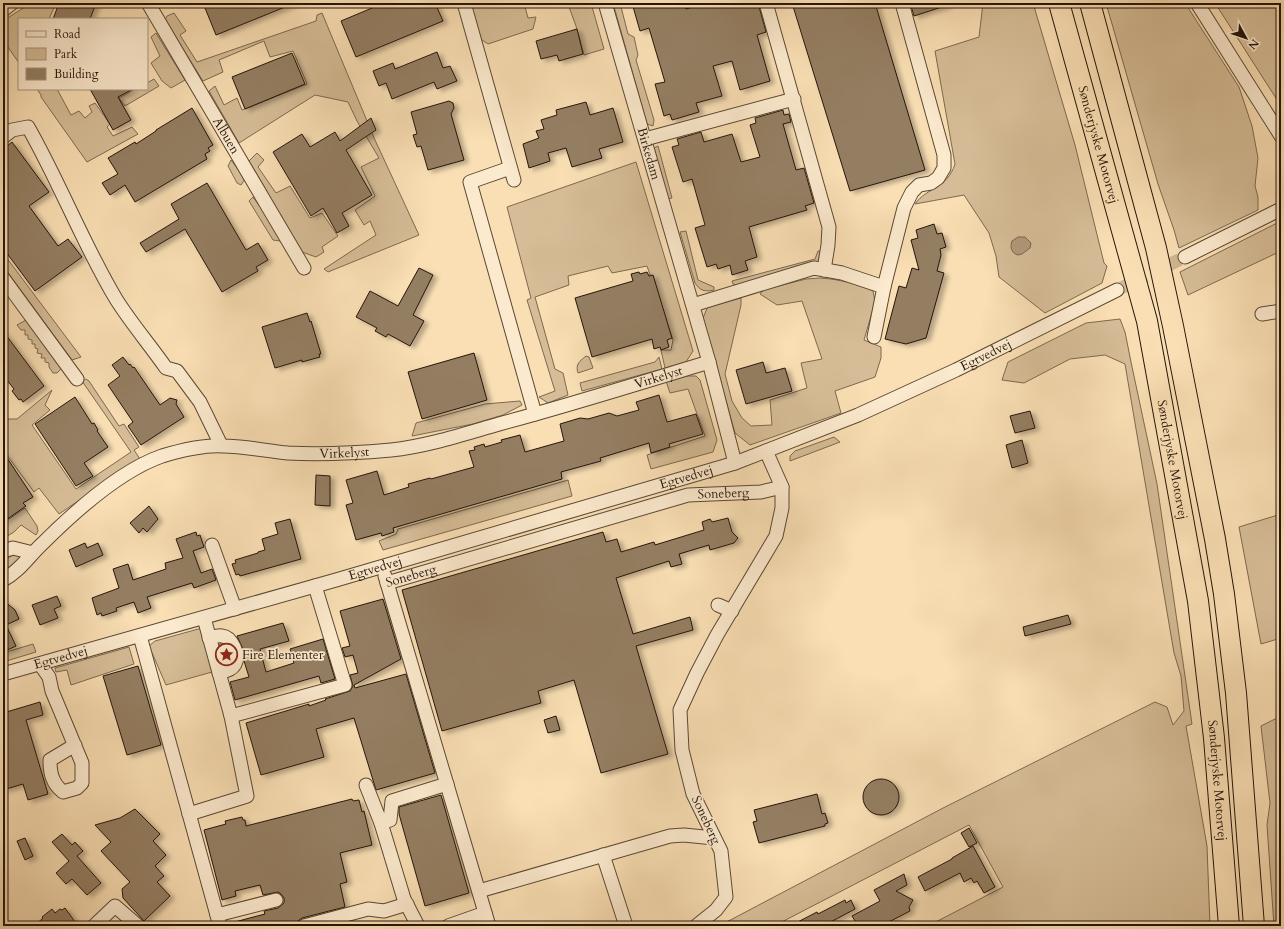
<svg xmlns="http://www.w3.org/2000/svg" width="1284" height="929" font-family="Cardo,serif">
<defs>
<filter id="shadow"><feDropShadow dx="4.5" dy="2.5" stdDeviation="2" flood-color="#0004"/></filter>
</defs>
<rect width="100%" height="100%" fill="#fadfb4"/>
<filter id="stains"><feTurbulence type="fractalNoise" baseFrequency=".005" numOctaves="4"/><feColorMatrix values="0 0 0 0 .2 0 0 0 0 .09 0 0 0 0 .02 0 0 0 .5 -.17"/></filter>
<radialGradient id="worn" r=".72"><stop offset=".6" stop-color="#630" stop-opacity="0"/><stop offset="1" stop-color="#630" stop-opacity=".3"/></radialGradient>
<path fill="#d6bd97" stroke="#7e6950" d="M31 3H56L49 19H19V63L3 40V21Z
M469 3H524L528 18 536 17 533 29 488 44 479 38Z
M580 3H591L604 49 584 55 576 26 569 7Z
M613 3H620L628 34 634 37 638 55 636 60 654 120 653 126 647 124Z
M983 3H1033L1075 145 1104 263 1107 266 1102 283 1045 313 999 277 996 256 989 233 964 195 915 204C927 187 947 189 955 164L935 51 979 37Z
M1106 3H1185L1239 87 1252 126 1258 158 1255 186 1258 197V210L1179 248 1174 230 1158 184Z
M1215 3H1281V106Z
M174 13 186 31 180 35 197 62 316 21 317 15 322 13 375 140 419 235 328 272 324 269 376 235 370 221 364 225 355 210 375 196 361 167 379 158 357 121 348 102 315 95 239 143 209 91 215 86 224 105 237 98 242 110 307 84 293 51 270 57 264 41 219 60 223 72 203 81 165 20 167 16Z
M156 33 185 80 171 88 162 81 151 63 160 56 151 37Z
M154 79 159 86 125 106 119 98 135 89H147V83Z
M37 89H57L71 115 79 111 85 118 92 112 89 106 95 103 110 124 107 127 113 136 132 127 138 134 87 162 41 97V95Z
M658 146 672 198 667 199 654 148Z
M257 153 264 160 258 167 276 193 290 186 310 218 322 213 338 236 322 247 324 252 316 257 302 252 249 161Z
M231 160 245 179 241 185 237 183 228 166Z
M636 162 693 351 686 362 665 368 661 350H671L673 340 647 266 612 273 608 266 568 276 569 285 535 297 555 369 563 373 568 395 548 403 539 397 555 391 527 300 531 298 507 207Z
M253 197 281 237 280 241 273 240 249 201Z
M1281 221V251L1188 295 1180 272Z
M686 231 698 280 714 287V290C705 292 700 291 695 283L680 232Z
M818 251H821L819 260 816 264 737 285 733 284 732 281 815 259Z
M3 253 81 357 72 360 3 266Z
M820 278C839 279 856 284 873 291L875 302 864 340 881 347V358L875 377 835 391 841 413 750 445 735 433 703 318 708 306 741 298V305L725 374 732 401 742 418 751 426 772 425 770 400 807 388 801 363 822 359 802 301 777 305 760 294 763 290 806 279Z
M1120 319 1125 332 1131 362 1157 484 1192 724 1186 726 1207 846 1210 926H928L1003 887 969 825 774 926H719L945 807 1155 702 1167 707 1173 725 1184 711 1181 676 1174 653 1125 364 1105 355 1070 359 1024 383 1002 380 1008 362 1086 323Z
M26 320 61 366V369L57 373H53L49 367V363L45 362V358H41L42 354 37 353 38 349 35 348V344H32V340L28 339V335H25V330H21L17 325Z
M586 356 589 357 593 368 578 373C575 364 580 361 586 356Z
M659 357 662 369 582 391 580 383 655 362Z
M687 376H696L700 380 717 440 713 452 651 469 647 455 705 436 688 389 670 393 666 381Z
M86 379 89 381 119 426 124 424 139 447 134 450 140 459 59 514 39 488 34 492 3 450V419H17L52 390 45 405 50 410 32 425 76 489 131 452 82 381Z
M520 401 522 405 503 415 473 424 412 436 416 423 485 404Z
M834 437 840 442 790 461V456L795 451Z
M568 480 572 496 383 550 379 541 396 534 398 529Z
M25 508 37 526 38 531 36 535 21 525 14 532 4 538 3 523Z
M1281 514V638L1261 644 1239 527Z
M14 554 22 555 7 573 3 568V562Z
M202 628 212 672 166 685 149 646 155 641Z
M222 641 229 644 233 658 228 663 223 662 219 645Z
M33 644 36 652 3 662V653Z
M129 647 134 664 71 685 67 670 56 672 55 668Z
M1281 716V926H1274L1267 825 1270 803 1261 726Z"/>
<path fill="#b29a7a" stroke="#7a654d" d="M1018 237H1025L1031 243 1030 248 1022 254 1018 255C1011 253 1010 247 1012 241Z"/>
<path fill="#947e62" stroke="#25150a" filter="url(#shadow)" d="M59 3H96L90 19H53Z
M203 3H295L216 35Z
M384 3H435L443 21 356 57 341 21Z
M632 3H684L686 9 706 3H758L766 32 757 35 770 81 740 90 732 61 713 66 722 96 696 103 699 112 672 120 670 114 664 116 655 84 665 82 649 28 640 31Z
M792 3H875L925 170 850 191Z
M910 3H947L948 5 914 16Z
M577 29 583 54 559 61 557 55 541 59 536 41Z
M437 52 443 68 450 66 457 81 437 89 434 82 392 99 386 83 379 86 373 71 393 63 395 69Z
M292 53 305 84 245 109 232 77Z
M90 89H133L118 97 131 120 113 130Z
M449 101 453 103 454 108 451 114 464 160 428 170 421 146 417 147 413 135 417 134 411 112Z
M586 102 590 115 613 108 623 142 599 149 602 158 572 167 566 148 548 153 550 161 529 168 523 144 539 138 536 131 544 129 541 120 557 115 556 110Z
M192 108 213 145 208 148 210 151 205 154 207 159 135 202 125 185 110 195 102 183 118 174 108 158 135 142 136 144 156 131V130Z
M783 110 784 115 789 114 791 122 783 124 796 170 804 168 814 203 805 206 807 210 749 227 757 257 745 261 748 270 732 275 730 265 718 269 716 264 707 267 695 228 705 225 692 179 683 182 672 147 679 145 677 139 701 132 704 142 732 134 741 162 760 157 750 125 756 123 755 118Z
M371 118 376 130 346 150 372 195 342 213 349 226 337 233 323 208 311 216 273 152 302 134 310 147 335 132 340 141Z
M12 142 49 192 29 206 58 246 68 239 82 257 35 291 3 248V149Z
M207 183 246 250 258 243 268 260 256 267 258 271 222 292 185 229 146 252 140 243 179 219 171 204Z
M934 224 937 234 942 233 946 247 940 249 941 255 937 271 944 273 926 338 906 344 885 339 899 286 906 288 912 268 919 270 911 240 918 238 916 230Z
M419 268 433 275 413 315 424 321 410 346 388 334 386 337 375 331 377 328 356 317 370 291 398 306Z
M639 272 640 274 647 272 649 276 653 275 672 338 667 340 669 347 661 350 660 347 654 349 652 339 592 357 575 298 633 281 631 274Z
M307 313 310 322 311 321 321 354H319L320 357 302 362V360L275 368 262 327Z
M3 331 44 386 23 402 21 399 19 400 12 391 14 389 3 375Z
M474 353 487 400 422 419 408 372Z
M123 357 129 365 130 364 133 368 134 367 160 405 170 398 177 400 176 404 184 417 141 445 128 426 133 422 108 385 120 376 112 365Z
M763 362 766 373 785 368 792 391 746 404 736 370Z
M659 395 667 422 696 414 703 434 669 444 670 447 651 453 649 443 600 458 601 461 561 472 562 479 393 528 394 532 382 536 381 533 356 540 346 505 353 503 346 480 377 471 384 495 409 487 408 484 430 478 431 479 474 467 469 451 475 450 474 447 484 444 485 447 502 442 501 440 520 435 525 452 564 441 560 424 580 418 588 419 609 413 617 416 639 410 636 402Z
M75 397 92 424 94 423 98 430 97 431 108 447 84 463 93 476 76 486 35 424Z
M1030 411 1035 428 1015 433 1010 416Z
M1022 440 1028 463 1012 468 1006 445Z
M3 452 33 497 23 503 26 506 3 522Z
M316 475 330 476V506L315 505Z
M149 506 158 519 147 532 143 528 139 533 130 523Z
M728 518 732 532 738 538 734 543 710 550 709 545 679 554 682 564 671 567 669 561 616 578 633 634 690 617 693 630 636 646 668 754 601 773 574 680 538 691 541 703 442 731 402 590 603 532 606 542 617 539 621 552 654 542 655 545 704 530 702 522 710 519 712 522Z
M290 519 301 559 240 576 239 574 236 575 232 564 236 563 235 560 258 553V552L265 550 262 539 278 534 275 523Z
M196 532 197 536 200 535 204 547 193 551 201 573 212 569 216 580 194 588 192 583 147 597 151 608 138 613 134 602 116 608 117 611 102 616 101 613 97 615 92 598 119 588 113 569 128 564 133 580 166 569 165 563 183 558 176 539Z
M85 543 87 548 98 543 103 555 76 567 69 550Z
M57 596 61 606 54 609 58 618 40 625 32 605Z
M383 599 401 659 354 685 355 688 406 674 435 773 376 790 354 718 316 729 324 757 261 775 246 723 309 704V706L326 700 325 699 350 691 353 686 350 675 358 673 353 655 345 657 342 648 350 646 340 611Z
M3 600 15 610 19 619 6 625 16 646 3 652Z
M1068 615 1071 624 1025 636 1023 627Z
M283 623 289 641 260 649 266 672 294 663 290 649 323 639 335 679 321 683 319 676 235 700 230 682 249 677 244 661 243 649 237 636Z
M138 666 161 745 127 755 103 676Z
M40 702 43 715 26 720 48 794 28 800 23 784 3 790V713Z
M556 716 560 730 548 733 544 720Z
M863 797a18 18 0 1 1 36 0a18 18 0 1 1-36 0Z
M817 794 822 814 825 813 828 823 825 824V826L759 843 753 822 757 821 754 810Z
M441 795 469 893 425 906 399 814V807Z
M352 799 353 801 359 800 362 812 364 811 372 845 340 853 347 882 340 884 345 907 302 918 299 920 296 924 288 926H231V923L265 914 264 911 278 908 284 903V898L281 894 278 892 263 895 260 885 235 891 236 896 222 900 204 830 226 824 225 821 242 817 243 820H245L246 826Z
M135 809 160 834 153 841 166 855 155 866 164 876 157 882 170 896 144 921 123 898 122 889 130 882 101 851 111 842 95 825 120 818Z
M969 828 977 843 969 847 961 833Z
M62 834 72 845 75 842 83 851 77 856 101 883 87 895 72 879 66 884 56 873 69 861 52 842Z
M25 838 33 856 25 860 17 841Z
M973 846 995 887 984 893 977 881 974 883 971 878 964 882 960 873 925 891 918 877 952 859V858Z
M904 874 907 885 896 891 913 900 909 907 910 911 881 926H858L852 916 880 901 874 890Z
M845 900 846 903 851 900 855 909 823 926H790L817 912 818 914Z
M65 908 78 926H34L43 918 42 917 52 909 55 913 60 909 62 910Z"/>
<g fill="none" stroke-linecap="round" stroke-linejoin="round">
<path stroke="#cfb792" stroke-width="13" stroke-dasharray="13 6" stroke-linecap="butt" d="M1117 290 1185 257"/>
<defs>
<g id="minor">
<path id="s1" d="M148 3 304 268"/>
<path d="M464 3 514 180"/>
<path id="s2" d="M605 3 709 362 735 463"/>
<path d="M766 3 829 227 828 245 824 270"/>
<path d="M1197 3 1281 136"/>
<path d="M3 10 12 3"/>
<path d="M3 137 12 130 28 127C60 183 83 244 116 299 131 323 150 345 166 368L177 371 200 402 221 445"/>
<path d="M645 139 794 99"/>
<path d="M510 168 470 182 535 414"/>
<path d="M1185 257 1281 209"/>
<path d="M3 278 77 379"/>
<path d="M693 305 814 268 842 273 884 287"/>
<path d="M1262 314 1281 311"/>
<path d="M874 337 884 287 904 208 912 192 919 185 931 183 938 178 944 168V155L902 3"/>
<path d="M212 545 235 609"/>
<path d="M3 551 13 548 33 553"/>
<path d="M385 576 489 926"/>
<path id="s3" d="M3 580C19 572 29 556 42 544 74 512 119 471 162 456 179 451 206 445 223 446 244 446 266 451 288 453 322 455 357 453 391 450 428 446 464 434 499 424 570 405 640 383 709 362"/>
<path id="s4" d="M387 583 688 495 761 492 782 487"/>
<path d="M718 605 732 611"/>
<path d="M204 618 231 716"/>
<path d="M140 636 220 926"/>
<path d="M209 638C213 637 218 635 222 636 232 637 240 655 235 664 232 670 225 671 219 673"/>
<path d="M40 664 49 677 52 691 82 763V783L77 788 63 792C52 783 50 773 50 760L75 745"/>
<path id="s5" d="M3 674 336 580 735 463 858 415 956 370 1117 290"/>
<path d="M366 785 381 823 390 820 392 801 447 784"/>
<path d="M189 814 247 796 231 716 345 685 315 586"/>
<path d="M381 823 404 899 418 926"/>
<path d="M603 855 626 926"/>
<path d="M479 891 670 836 684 835 714 838"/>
<path d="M217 915 276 900"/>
<path d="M94 926 115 906 138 926"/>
<path d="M304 926 368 909 384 911 407 904"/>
<path d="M448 926 485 913"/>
<path d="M696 926 716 910 726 897 721 851 693 794 682 750 680 710 697 673 717 635 776 536 782 508V487L766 451"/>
</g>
<g id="highway">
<path id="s6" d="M1059 3 1147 321 1198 601 1214 738 1229 926"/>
<path d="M1090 3 1156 248 1173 326 1215 539 1224 594 1236 693 1254 926"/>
</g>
</defs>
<use href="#minor" stroke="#5a4834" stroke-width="15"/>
<use href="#highway" stroke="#25150a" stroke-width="22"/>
<use href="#minor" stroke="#fceace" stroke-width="13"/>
<use href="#highway" stroke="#fadfb4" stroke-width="20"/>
</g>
<defs>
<symbol id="sight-ring" viewBox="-11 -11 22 22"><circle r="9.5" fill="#fceace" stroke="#8f2418" stroke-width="1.5"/><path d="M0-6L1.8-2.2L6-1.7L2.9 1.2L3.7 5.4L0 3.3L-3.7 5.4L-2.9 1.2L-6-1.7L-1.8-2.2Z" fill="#8f2418"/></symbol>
</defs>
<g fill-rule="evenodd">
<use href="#sight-ring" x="214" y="642" width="25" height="25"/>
</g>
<g text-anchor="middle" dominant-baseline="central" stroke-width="3.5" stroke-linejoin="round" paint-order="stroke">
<g font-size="13" fill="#25150a" stroke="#fceace">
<text stroke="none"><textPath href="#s1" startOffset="154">Albuen</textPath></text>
<text stroke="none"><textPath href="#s6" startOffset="147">Sønderjyske Motorvej</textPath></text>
<text stroke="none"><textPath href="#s2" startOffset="157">Birkedam</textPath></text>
<text stroke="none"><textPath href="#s5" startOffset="1035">Egtvedvej</textPath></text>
<text stroke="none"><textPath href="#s3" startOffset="711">Virkelyst</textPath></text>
<text stroke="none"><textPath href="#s3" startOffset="387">Virkelyst</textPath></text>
<text stroke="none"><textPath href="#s6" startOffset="471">Sønderjyske Motorvej</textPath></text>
<text stroke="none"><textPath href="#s5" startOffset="711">Egtvedvej</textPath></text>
<text stroke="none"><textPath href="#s4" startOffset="349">Soneberg</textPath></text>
<text stroke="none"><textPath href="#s5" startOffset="387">Egtvedvej</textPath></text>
<text stroke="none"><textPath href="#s4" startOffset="25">Soneberg</textPath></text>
<text stroke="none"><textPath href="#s5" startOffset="60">Egtvedvej</textPath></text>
<text stroke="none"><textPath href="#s6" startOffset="795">Sønderjyske Motorvej</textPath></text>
<text transform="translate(706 820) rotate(65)">Soneberg</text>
</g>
<g font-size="13" fill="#25150a" stroke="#fceace" text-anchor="start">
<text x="242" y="655">Fire Elementer</text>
</g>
</g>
<rect width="1284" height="929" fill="none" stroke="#fadfb4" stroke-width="16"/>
<rect x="4" y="4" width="1276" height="921" fill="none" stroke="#25150a" stroke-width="2"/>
<rect x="8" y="8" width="1268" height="913" fill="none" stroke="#25150a"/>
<rect x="18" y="18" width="130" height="72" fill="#fceace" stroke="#a69580"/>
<rect x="26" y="31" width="20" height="6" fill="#fceace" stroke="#a69580"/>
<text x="54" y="38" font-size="12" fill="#25150a">Road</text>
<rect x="26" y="48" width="20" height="12" fill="#d6bd97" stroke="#a69580"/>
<text x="54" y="58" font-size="12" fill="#25150a">Park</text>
<rect x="26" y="68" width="20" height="12" fill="#947e62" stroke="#a69580"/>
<text x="54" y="78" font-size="12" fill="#25150a">Building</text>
<g transform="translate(1246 38) rotate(130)" stroke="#fceace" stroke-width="3" paint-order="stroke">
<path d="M0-3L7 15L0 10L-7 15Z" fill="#25150a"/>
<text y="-6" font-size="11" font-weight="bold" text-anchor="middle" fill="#25150a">N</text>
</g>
<rect width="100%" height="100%" filter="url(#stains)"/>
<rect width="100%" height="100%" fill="url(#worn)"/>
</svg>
